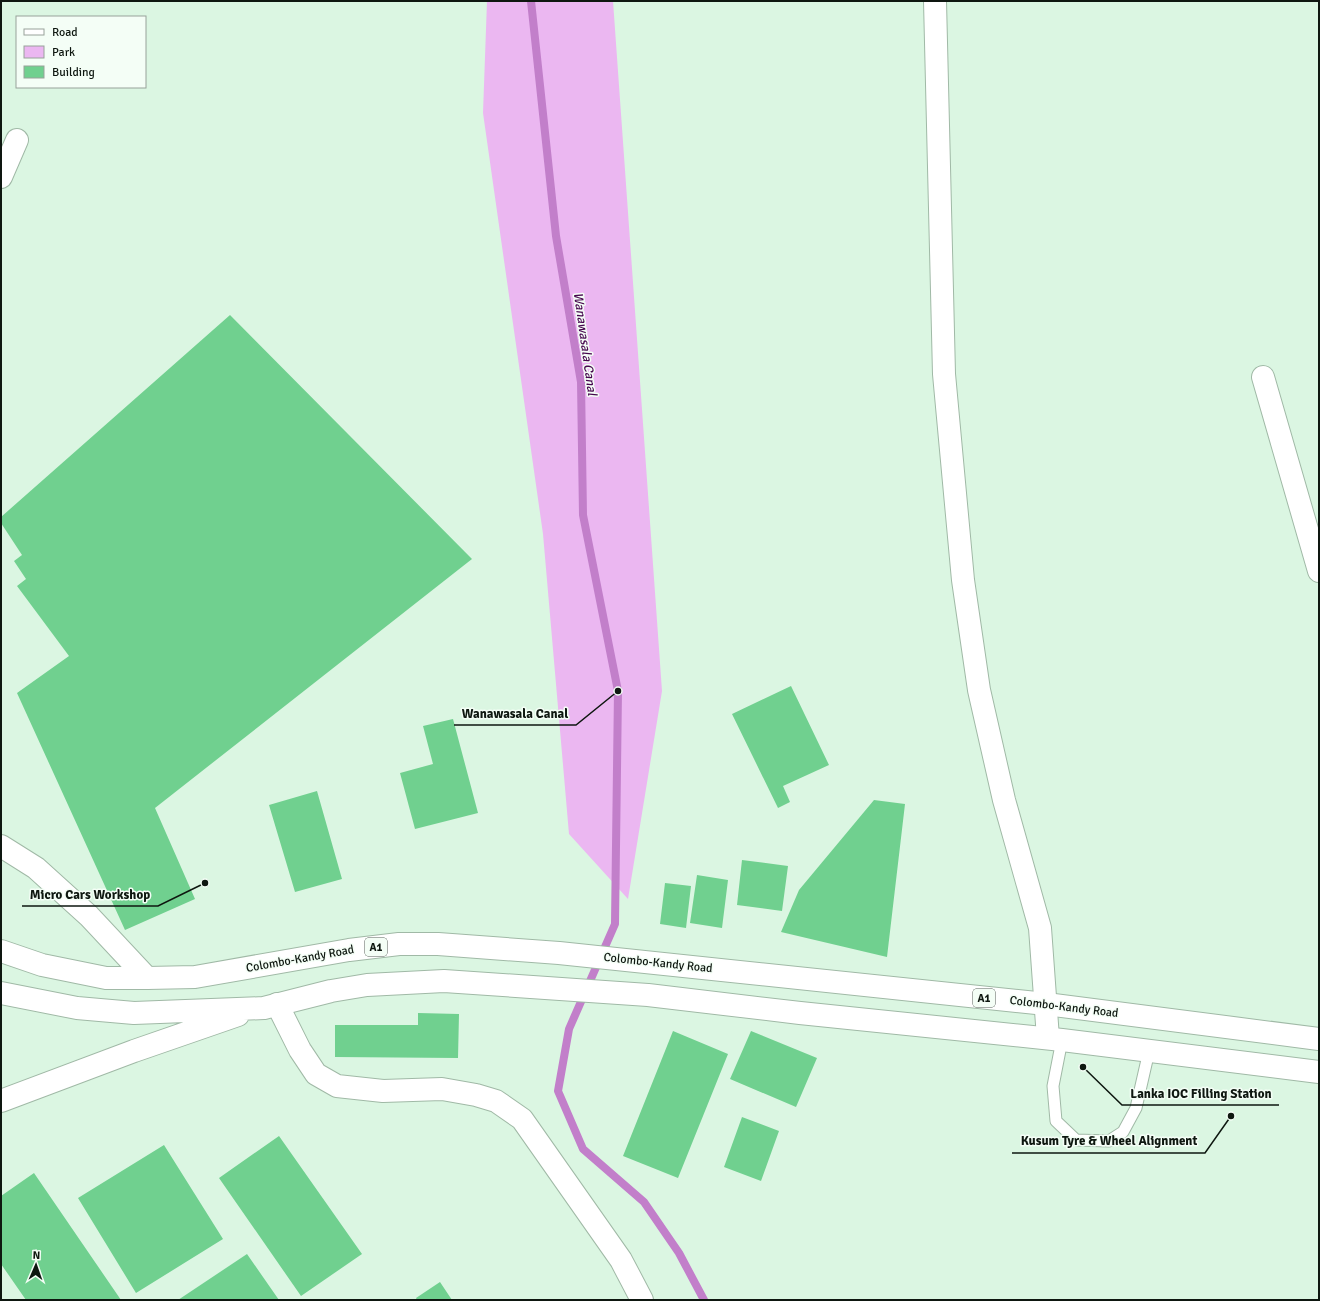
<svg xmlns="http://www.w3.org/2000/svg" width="1320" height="1301" font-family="Signika,sans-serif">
<rect width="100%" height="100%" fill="#dbf6e2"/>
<path fill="#ebb7f1" d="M487 1H613L662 691 628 899 569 834 543 534 483 113Z"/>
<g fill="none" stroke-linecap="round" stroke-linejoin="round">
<path stroke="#c27fca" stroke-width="8" d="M531 1 556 236 581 382 583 515 618 691 615 924 569 1029 558 1091 583 1149 644 1202 679 1253 704 1300"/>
</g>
<path fill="#70d08f" d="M230 315 472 559 155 808 195 899 125 930 17 693 69 656 17 586 26 579 14 561 22 555 1 523V517Z
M791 686 829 765 783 786 790 802 778 808 732 714Z
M453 719 478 813 415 829 400 773 433 764 423 726Z
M317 791 342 879 295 892 269 805Z
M874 800 905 804 887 957 781 932 799 890Z
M742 860 788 866 782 911 737 905Z
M697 875 728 880 722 928 690 923Z
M665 883 691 886 686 928 660 924Z
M418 1013 459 1014 458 1058 335 1057V1025H418Z
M673 1031 728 1054 678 1178 623 1156Z
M751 1031 817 1058 796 1107 730 1079Z
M742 1117 779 1131 761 1181 724 1167Z
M279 1136 362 1254 301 1296 219 1178Z
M164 1145 223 1239 136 1293 78 1198Z
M34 1173 121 1300H26L1 1264V1196Z
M247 1254 279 1300H178Z
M440 1282 452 1300H417L416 1298Z"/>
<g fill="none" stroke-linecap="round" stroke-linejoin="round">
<defs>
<path id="lane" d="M1062 1040 1053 1086 1056 1121 1076 1140 1109 1141 1123 1132 1136 1108 1149 1051"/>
<path id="street" d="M935 1 944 374 963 580 979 690 1004 800 1040 928 1048 1038
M1 177 17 140
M1263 377 1319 571
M1 846 36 868 89 916 147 978
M277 1004 300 1050 316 1074 337 1086 383 1091 442 1089 476 1095 496 1101 522 1119 621 1260 642 1300"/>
<path id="highway" d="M1 951 42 965 106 978H147L195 977 349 950 399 944H438L559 953 1046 1004 1319 1039
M1 993 77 1008 134 1013 264 1008 331 991 367 985 444 981 648 995 800 1013 1062 1040 1319 1072
M1 1101 134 1051 238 1015"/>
</defs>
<use href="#lane" stroke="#a0b9a6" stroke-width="13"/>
<use href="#street" stroke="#a0b9a6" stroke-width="24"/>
<use href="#highway" stroke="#a0b9a6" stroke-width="24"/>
<use href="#lane" stroke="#fff" stroke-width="11"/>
<use href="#street" stroke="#fff" stroke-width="22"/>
<use href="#highway" stroke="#fff" stroke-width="22"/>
</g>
<g text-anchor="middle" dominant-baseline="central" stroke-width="3" stroke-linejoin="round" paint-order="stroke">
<g fill="#f4fef6" stroke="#535c55" stroke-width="1">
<rect x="365" y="938" width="22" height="18" rx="3"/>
<rect x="973" y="989" width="22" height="18" rx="3"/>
</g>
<g font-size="11" font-weight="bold" fill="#0e1710">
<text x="376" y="947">A1</text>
<text x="984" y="998">A1</text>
</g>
<g font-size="12" fill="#0e1710" stroke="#f4fef6">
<text transform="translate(300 959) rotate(-10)">Colombo-Kandy Road</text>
<text transform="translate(658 963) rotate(6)">Colombo-Kandy Road</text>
<text transform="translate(1064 1007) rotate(7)">Colombo-Kandy Road</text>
</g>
<g font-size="13" font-style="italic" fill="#46064e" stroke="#f4fef6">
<text transform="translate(585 344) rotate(82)">Wanawasala Canal</text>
</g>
</g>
<path fill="none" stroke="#0e1710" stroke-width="1.5" d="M618 691L576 725H454M205 883L158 906H22M1083 1067L1122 1105H1279M1231 1116L1205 1153H1012"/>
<g fill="#0e1710" stroke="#f4fef6" stroke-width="1.5">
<circle cx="618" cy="691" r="4"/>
<circle cx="205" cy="883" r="4"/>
<circle cx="1083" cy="1067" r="4"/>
<circle cx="1231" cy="1116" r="4"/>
</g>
<g font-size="13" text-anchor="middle" font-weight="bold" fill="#0e1710" stroke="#f4fef6" stroke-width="3" stroke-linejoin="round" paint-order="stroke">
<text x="515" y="718">Wanawasala Canal</text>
<text x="90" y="899">Micro Cars Workshop</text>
<text x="1201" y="1098">Lanka IOC Filling Station</text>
<text x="1109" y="1145">Kusum Tyre &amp; Wheel Alignment</text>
</g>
<rect width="1320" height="1301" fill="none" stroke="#0e1710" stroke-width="4"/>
<rect x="16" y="16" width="130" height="72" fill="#f4fef6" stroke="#98a29a"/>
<rect x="24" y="29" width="20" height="6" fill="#ffffff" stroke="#98a29a"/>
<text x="52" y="36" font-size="12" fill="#0e1710">Road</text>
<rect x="24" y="46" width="20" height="12" fill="#ebb7f1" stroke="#98a29a"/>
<text x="52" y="56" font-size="12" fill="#0e1710">Park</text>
<rect x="24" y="66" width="20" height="12" fill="#70d08f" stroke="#98a29a"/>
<text x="52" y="76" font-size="12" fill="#0e1710">Building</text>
<g transform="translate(36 1265) rotate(2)" stroke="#f4fef6" stroke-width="3" paint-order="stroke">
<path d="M0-3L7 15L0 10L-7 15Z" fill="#0e1710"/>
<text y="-6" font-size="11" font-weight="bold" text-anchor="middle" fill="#0e1710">N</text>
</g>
</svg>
